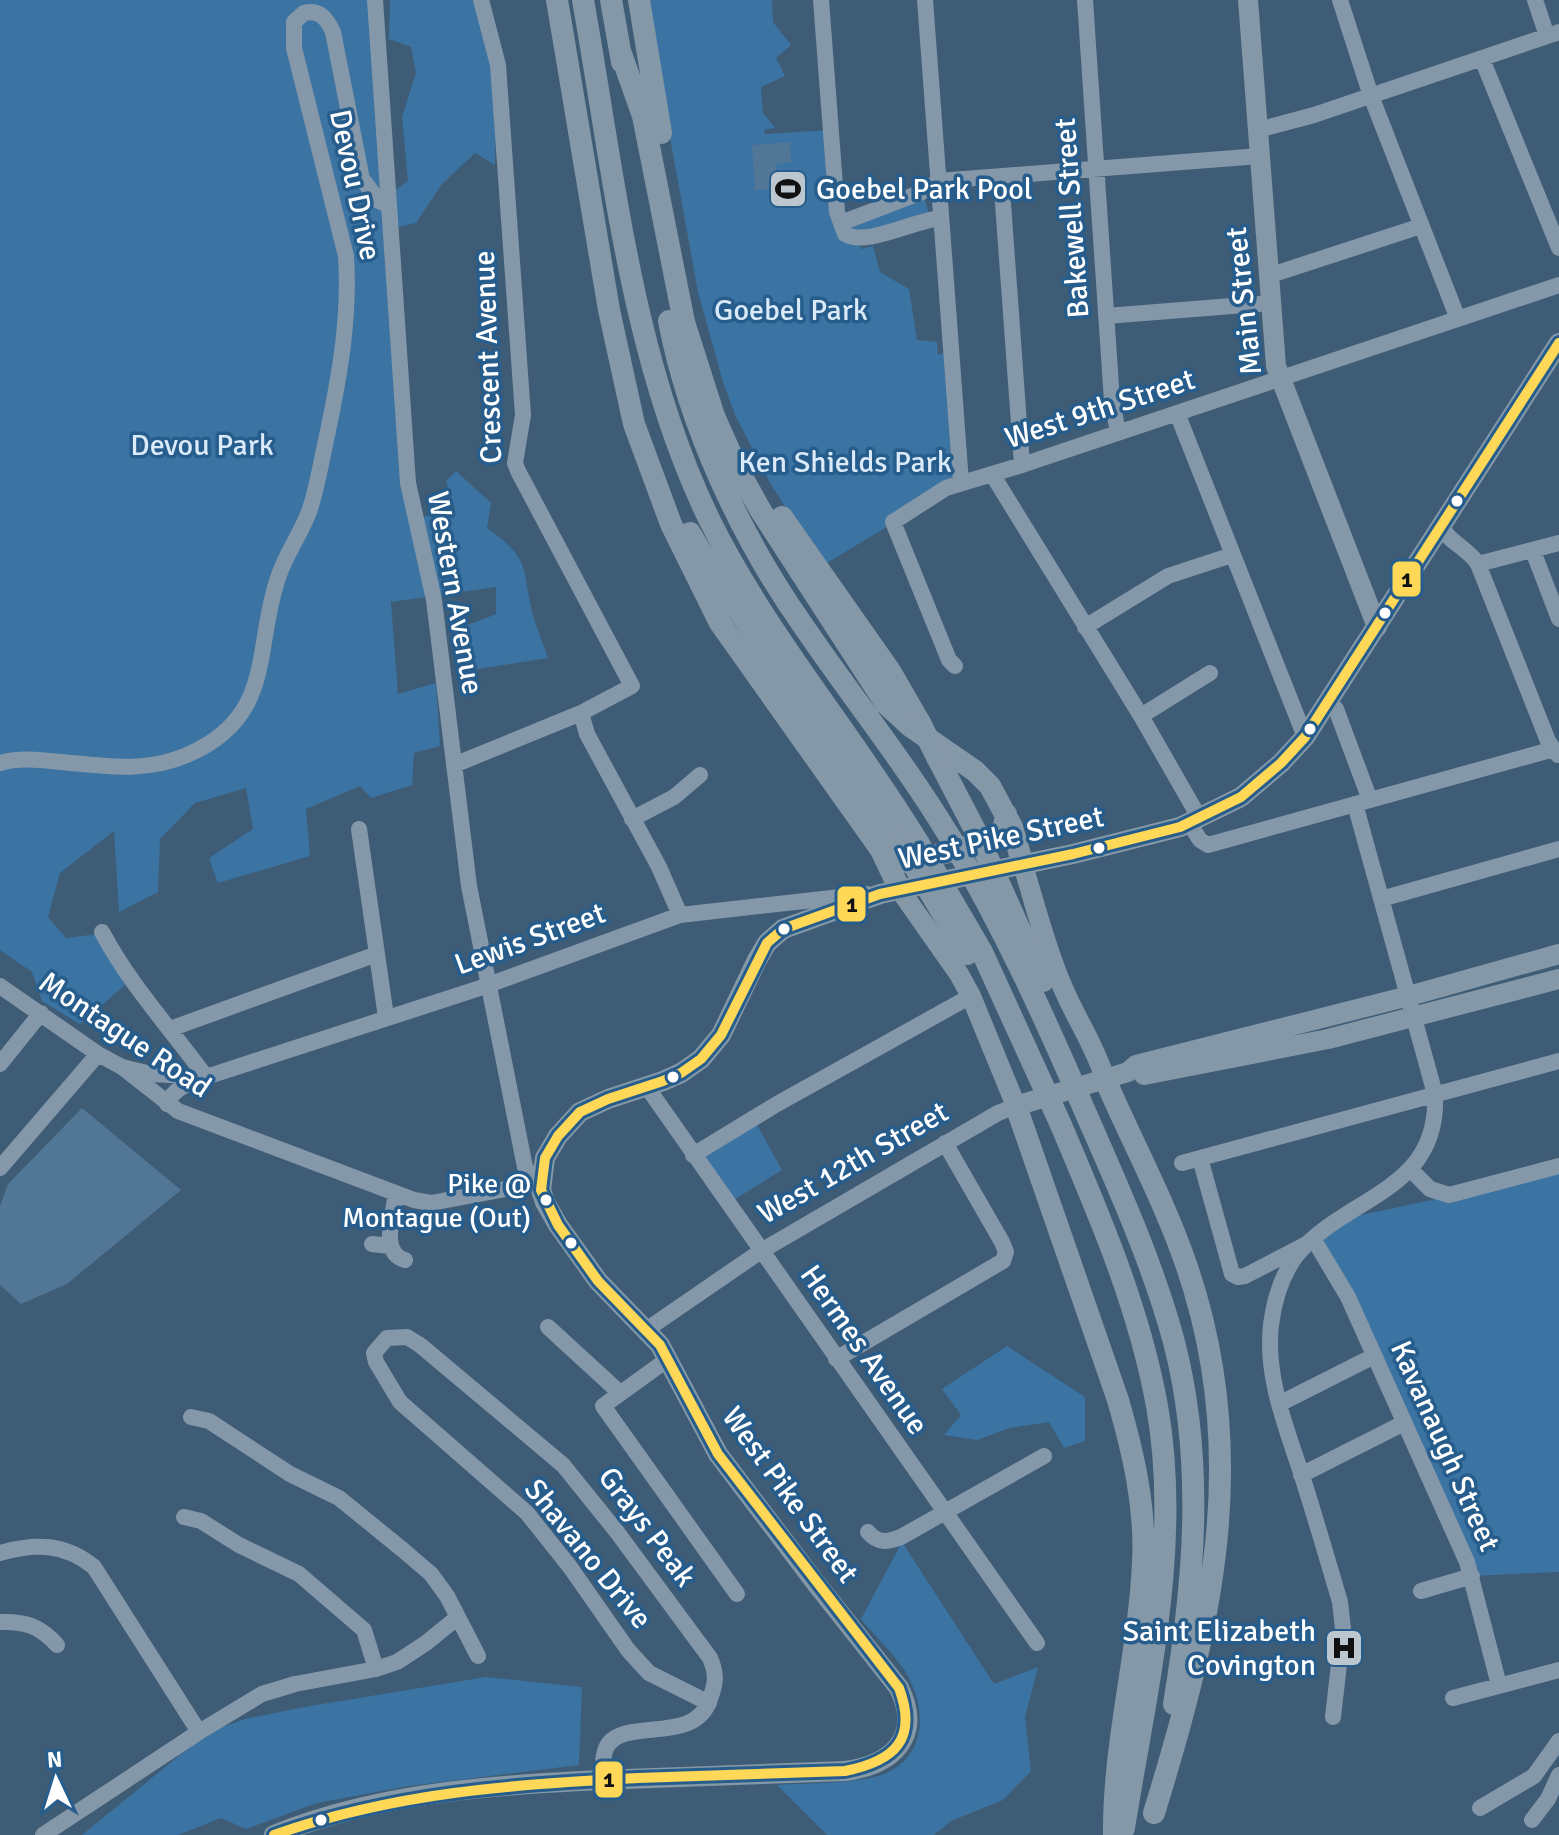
<svg xmlns="http://www.w3.org/2000/svg" width="1559" height="1835" font-family="Signika,sans-serif">
<rect width="100%" height="100%" fill="#3e5c75"/>
<path fill="#3b73a2" d="M0 0H375L388 195 408 181 402 117 416 73 411 47 389 39 390 0H476L492 52 496 97 495 165 475 153 442 184 416 223 389 229 415 519 455 509 446 481 456 471 491 503 487 528C532 560 521 567 533 615 537 629 543 644 548 658L464 671 455 630 496 614V587L391 602 398 694 436 683 440 746 414 753 412 785 371 798 360 786 306 809 310 856 218 883 209 858 253 829 246 788 195 803 160 839 158 892 119 912 114 831 60 873 48 917 66 938 98 934 125 985 80 1024 42 1001 32 972 0 950Z
M645 0H772L773 22 791 45 776 58 785 76 761 87 763 113 775 128 764 130 765 134 831 130 844 219 922 192 931 219 858 240 861 249 873 246 880 272 909 289 917 340 937 342 938 355 951 351 961 482 822 566 769 481 736 417 723 382 698 292Z
M751 1120 758 1127 782 1170 727 1204 693 1155Z
M1559 1166V1572L1472 1576 1314 1240 1334 1221 1468 1192Z
M1007 1346 1085 1397V1441L1064 1448 1049 1422 1010 1428 977 1440 944 1435 961 1415 942 1389Z
M902 1542 994 1684 1038 1667 1025 1717 1031 1771 1003 1800 951 1821 934 1835H827L777 1785C807 1783 841 1784 870 1778 925 1767 931 1714 905 1671 893 1653 875 1636 861 1619Z
M486 1677 582 1687 579 1765 409 1786 317 1803 246 1829 221 1818 178 1835H82L208 1732 245 1719 304 1707Z"/>
<path fill="#527696" d="M790 142 791 162 776 164 777 189 755 190 752 145Z
M82 1108 181 1190 67 1284 21 1304 0 1285V1206L8 1184Z"/>
<g fill="none" stroke-linecap="round" stroke-linejoin="round">
<path stroke="#8598a9" stroke-width="16" d="M375 0 408 483 434 600 469 886 525 1167 531 1176 542 1182
M821 0 837 212 845 234C866 247 915 220 941 218
M925 0 961 482
M1085 0 1112 401 1118 432
M1340 0 1371 96 1458 319
M1535 0 1547 36
M1482 59 1559 248
M1258 130 1314 115 1559 32
M1001 176 1022 465
M938 181 1260 156
M841 223 922 192 938 181
M1268 276 1421 226
M1106 316 1270 303
M1177 413 1305 737
M992 474 1141 716 1200 819
M1441 526C1449 543 1468 548 1478 564L1548 741 1558 755
M1533 551 1559 619
M1478 564 1559 543
M1085 627 1168 576 1232 555
M955 666 949 660 893 522 946 488 1022 465 1559 285
M1327 703 1336 709 1370 800
M581 713 587 734 659 867 680 915
M1141 716 1210 673
M0 763C20 757 41 760 61 762 103 766 146 773 187 755 277 716 253 647 279 575 287 552 302 532 310 509 318 484 322 457 328 431 340 373 350 317 346 256L294 48V22L304 13C320 9 327 19 333 32L362 179 379 201 388 205
M454 765 581 713 632 686 518 471 515 463 523 415 498 65 481 0
M632 819 674 797 700 775
M1189 823 1200 840 1208 845 1554 749
M359 829 386 1017
M1381 899 1559 849
M102 932C130 985 171 1029 206 1077 190 1083 174 1087 167 1104
M0 986 98 1054 122 1067 178 1111 414 1200 431 1203 542 1182
M170 1029 377 954
M0 1064 41 1013
M122 1067 151 1074 206 1077 480 988 680 915 867 894
M647 1087 1037 1643
M693 1155 777 1104 971 996
M1200 1158 1232 1274 1238 1277 1245 1276 1314 1240 1348 1297 1467 1562 1499 1685
M1182 1163 1559 1061
M0 1168 98 1054
M1411 1170 1430 1189 1449 1195 1559 1166
M396 1193C394 1213 379 1253 405 1260
M372 1244 390 1246
M548 1327 620 1393
M646 1330 761 1251 998 1113 1016 1106
M668 1359 603 1406 737 1594
M836 1359 1003 1261 1006 1252 1002 1242 945 1143
M1279 1404 1374 1356
M191 1417 209 1421 290 1474 339 1498 403 1550 431 1574 447 1596 478 1656
M1301 1475 1404 1423
M184 1517 201 1521 239 1545 299 1574 364 1630 376 1669
M868 1532C878 1544 888 1542 901 1537L1044 1456
M0 1553C35 1543 65 1543 94 1567L199 1732
M1421 1591 1472 1576
M0 1622C25 1621 40 1626 57 1645
M1453 1698 1559 1670
M1333 1717 1343 1629 1340 1602C1328 1561 1316 1520 1303 1479 1287 1429 1265 1378 1271 1325 1274 1301 1282 1275 1296 1256 1345 1195 1440 1193 1435 1094L1355 804
M604 1780C604 1772 602 1763 604 1755 611 1711 694 1750 710 1699 716 1683 717 1674 710 1658L617 1532 563 1465 420 1345 407 1337 387 1338 374 1353 376 1362 400 1402 527 1513 570 1567 628 1650 649 1673 709 1703
M1480 1808 1534 1776 1559 1741
M1532 1820 1548 1799 1559 1775
M43 1835 199 1732 262 1694 295 1684 376 1669 397 1662 426 1643 458 1617"/>
<path stroke="#8498a7" stroke-width="20" d="M1248 0 1276 366 1377 627
M1023 865C1035 905 1045 945 1061 983 1074 1016 1095 1045 1105 1079
M900 890 959 974 971 996 1016 1106 1128 1072 1136 1065 1409 996 1559 954
M1144 1075 1328 1039 1559 979
M274 1835C385 1790 508 1784 626 1779 699 1776 772 1773 845 1771 892 1765 923 1737 899 1688L815 1582 718 1454 660 1345 598 1281 558 1225 545 1202 541 1190 545 1158 558 1136 580 1112 608 1099 663 1081 681 1073 701 1059 721 1035 757 960 767 943 783 929 880 894 1073 854 1180 827 1241 797 1281 763 1305 737 1559 343"/>
<path stroke="#8598a8" stroke-width="22" d="M557 0 609 310 634 424 671 524 720 623 881 850 900 890
M583 0C614 174 632 363 711 523 768 637 853 735 919 844
M611 0 622 62
M639 0 661 133
M620 51 643 116 684 322 714 416 737 468 761 511 886 704 910 726 975 771 990 786 1012 827 1023 865
M669 321C689 426 741 537 802 624 851 696 906 764 951 839
M782 517 890 671 920 723
M690 533 722 587 900 842
M937 757 976 832
M909 863 991 840 1004 827 1006 814
M1105 1079C1132 1142 1165 1202 1187 1267 1252 1457 1211 1628 1154 1813
M1016 1106 1118 1400C1133 1452 1146 1507 1143 1562 1139 1654 1113 1744 1114 1835
M1087 1116C1119 1189 1153 1264 1174 1342 1205 1462 1194 1584 1174 1704
M1061 1125C1100 1217 1139 1307 1157 1406 1182 1546 1146 1690 1124 1828"/>
<path stroke="#8598a8" stroke-width="22" d="M920 723 937 757
M976 832 1043 981
M951 839C1004 928 1046 1020 1087 1116
M900 842 967 954
M919 844 982 952 1061 1125"/>
<defs>
<path id="bus-1" d="M274 1835C392 1793 514 1784 638 1778 707 1776 776 1773 845 1771 895 1761 918 1739 899 1688L718 1454 660 1345 598 1281 558 1225 541 1190 545 1158 558 1136 580 1112 608 1099 663 1081 681 1073 701 1059 721 1035 767 943 783 929 880 894 1073 854 1180 827 1241 797 1281 763 1305 737 1559 343"/>
</defs>
<use href="#bus-1" stroke="#275d8c" stroke-width="16"/>
<use href="#bus-1" stroke="#fed856" stroke-width="10"/>
</g>
<defs>
<symbol id="stadium-square" viewBox="-11 -11 22 22"><rect x="-9" y="-9" width="18" height="18" rx="4" fill="#bbc6cf" stroke="#275d8c"/><path d="M0-5a6.5 5 0 1 0 0 10a6.5 5 0 1 0 0-10ZM-3.5-1.8h7v3.6h-7Z" fill="#111"/></symbol>
<symbol id="hospital-square" viewBox="-11 -11 22 22"><rect x="-9" y="-9" width="18" height="18" rx="4" fill="#bbc6cf" stroke="#275d8c"/><path d="M-5-5h3v3.5h4V-5h3V5h-3V1.5h-4V5h-3Z" fill="#111"/></symbol>
</defs>
<g fill-rule="evenodd">
<use href="#stadium-square" x="766" y="167" width="44" height="44"/>
<use href="#hospital-square" x="1322" y="1626" width="44" height="44"/>
</g>
<g fill="#fff" stroke="#275d8c" stroke-width="3">
<circle cx="1457" cy="501" r="7"/>
<circle cx="1385" cy="613" r="7"/>
<circle cx="1310" cy="729" r="7"/>
<circle cx="1099" cy="848" r="7"/>
<circle cx="784" cy="929" r="7"/>
<circle cx="673" cy="1077" r="7"/>
<circle cx="546" cy="1200" r="7"/>
<circle cx="571" cy="1243" r="7"/>
<circle cx="321" cy="1820" r="7"/>
</g>
<g text-anchor="middle" dominant-baseline="central" stroke-width="7" stroke-linejoin="round" paint-order="stroke">
<g font-size="28" fill="#fff" stroke="#275d8c" text-anchor="end">
<text x="531" y="1184">Pike @<tspan x="531" dy="34">Montague (Out)</tspan></text>
</g>
<g font-size="30" fill="#fff" stroke="#275d8c">
<text transform="translate(355 185) rotate(78)">Devou Drive</text>
<text transform="translate(1072 218) rotate(-94)">Bakewell Street</text>
<text transform="translate(1244 301) rotate(-96)">Main Street</text>
<text transform="translate(488 357) rotate(-92)">Crescent Avenue</text>
<text transform="translate(1100 409) rotate(-18)">West 9th Street</text>
<text transform="translate(455 593) rotate(80)">Western Avenue</text>
<text transform="translate(1001 838) rotate(-12)">West Pike Street</text>
<text transform="translate(530 939) rotate(-20)">Lewis Street</text>
<text transform="translate(125 1035) rotate(34)">Montague Road</text>
<text transform="translate(853 1163) rotate(-30)">West 12th Street</text>
<text transform="translate(864 1350) rotate(55)">Hermes Avenue</text>
<text transform="translate(1445 1446) rotate(66)">Kavanaugh Street</text>
<text transform="translate(790 1495) rotate(54)">West Pike Street</text>
<text transform="translate(647 1527) rotate(53)">Grays Peak</text>
<text transform="translate(588 1554) rotate(51)">Shavano Drive</text>
</g>
<g font-size="30" fill="#fff" stroke="#275d8c" text-anchor="start">
<text x="816" y="189">Goebel Park Pool</text>
<text x="1316" y="1631" text-anchor="end">Saint Elizabeth<tspan x="1316" dy="34">Covington</tspan></text>
</g>
<g font-size="30" fill="#daeaf8" stroke="#275d8c">
<text x="791" y="310">Goebel Park</text>
<text x="202" y="445">Devou Park</text>
<text x="845" y="462">Ken Shields Park</text>
</g>
</g>
<g stroke="#275d8c" stroke-width="3">
<rect x="1391" y="560" width="31" height="38" rx="8" fill="#fed856"/>
<rect x="836" y="885" width="31" height="38" rx="8" fill="#fed856"/>
<rect x="594" y="1760" width="30" height="39" rx="8" fill="#fed856"/>
</g>
<g font-size="22" text-anchor="middle" font-weight="bold" fill="#111">
<text x="1407" y="587">1</text>
<text x="852" y="912">1</text>
<text x="609" y="1787">1</text>
</g>
<g transform="translate(56 1779) rotate(356)" stroke="#275d8c" stroke-width="6" paint-order="stroke">
<path d="M0-6L14 30L0 20L-14 30Z" fill="#ffffff"/>
<text y="-12" font-size="22" font-weight="bold" text-anchor="middle" fill="#ffffff">N</text>
</g>
</svg>
